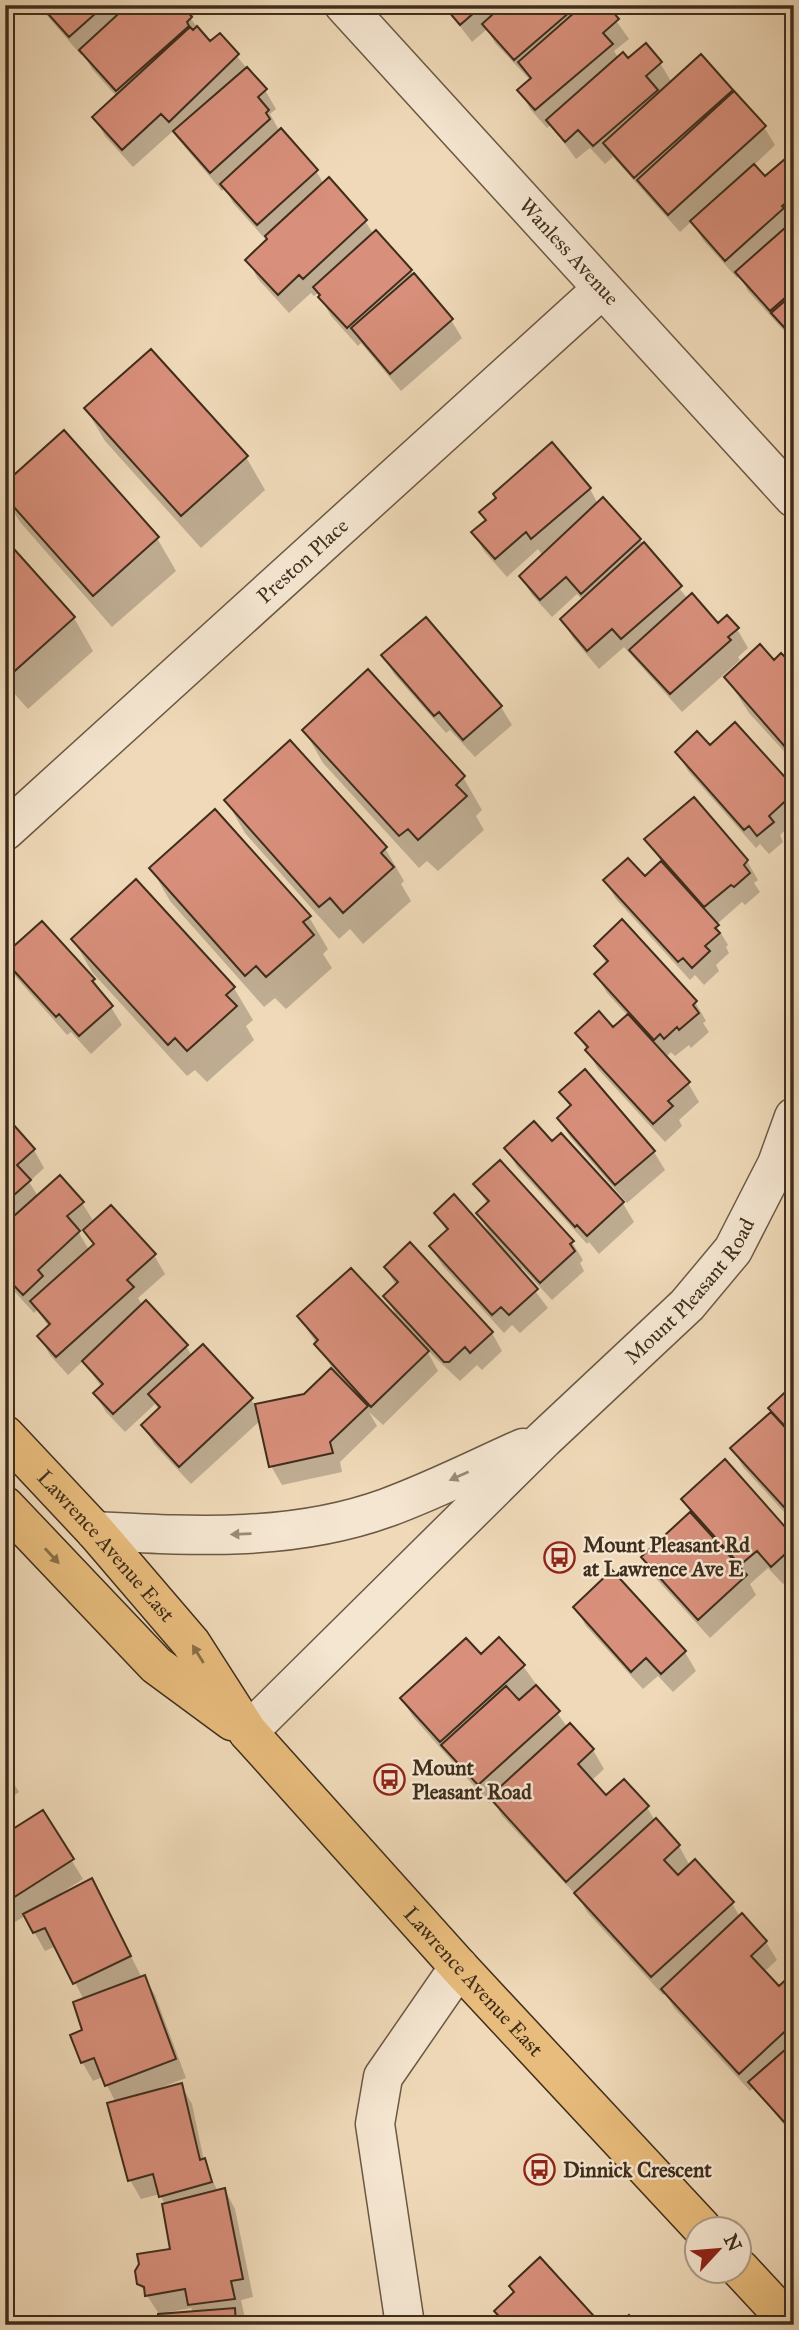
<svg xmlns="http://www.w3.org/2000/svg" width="799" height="2330" font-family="'IM FELL Great Primer',serif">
<rect width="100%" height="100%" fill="#efd9b8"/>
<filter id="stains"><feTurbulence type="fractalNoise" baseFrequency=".00286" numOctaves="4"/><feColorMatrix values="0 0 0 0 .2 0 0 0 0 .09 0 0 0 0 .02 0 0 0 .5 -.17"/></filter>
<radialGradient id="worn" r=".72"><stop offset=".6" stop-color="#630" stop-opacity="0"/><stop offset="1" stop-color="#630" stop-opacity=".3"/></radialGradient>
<path fill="#0003" fill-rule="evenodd" d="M9 5H22L15 12Z
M38 5H188L194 16 191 19 210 44 220 36 265 90 276 109 270 114 280 132 316 171 324 184 365 221 374 235 411 271 451 320 462 338 401 391 361 343 358 346 331 316 318 293 314 296 311 293 289 313 258 279 248 260 267 241 233 203 225 188 222 191 172 132 133 167 105 136 94 117 117 97 92 69 83 53 81 55Z
M444 5H605L629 39 614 51 619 59 660 63 672 83 731 91 764 127 775 145 753 166 765 179 794 172V342L748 291 740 276 737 278 703 240 692 221 680 232 613 157 605 164 590 148 576 159 551 125 547 128 530 109 520 90 531 81 495 43 487 29 472 42Z
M86 409 246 457 265 490 201 548 105 441Z
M5 486 157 538 176 571 112 627 20 522 5 498Z
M590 489 598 504 640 540 688 599 718 626 737 629 748 648 738 657 740 660 682 712 624 647 599 669 573 638 562 619 583 600 577 594 552 617 532 595 521 577 543 556 538 549 507 577 484 551 473 532 486 522 481 513Z
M5 541 74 618 93 651 28 709 5 683Z
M383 656 501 707 512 725 475 757 450 730 446 733 394 674Z
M774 662 794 669V762L749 713 726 677Z
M304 730 463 777 482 810 476 816 484 830 438 871 427 861 419 868 323 763Z
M710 747 794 791V822L780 835 783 842 769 854 760 844 756 848 688 771 677 752Z
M226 800 385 848 404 881 401 884 411 901 363 944 350 929 339 939 245 833Z
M647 840 747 861 758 880 754 883 760 892 745 905 742 902 716 925 728 945 726 947 729 953 716 965 719 971 704 985 695 975 690 980 616 899 605 881 645 879 662 863Z
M151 868 309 917 328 949 323 954 332 968 286 1009 275 998 264 1007 170 901Z
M42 923 94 980 122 1025 91 1054 71 1032 67 1035 15 976 5 960Z
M73 939 234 988 253 1020 246 1026 254 1040 207 1082 195 1070 187 1076 92 972Z
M596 946 695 1002 706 1021 703 1023 709 1032 691 1048 689 1045 675 1056 671 1052 665 1058 688 1083 699 1102 679 1120 682 1126 665 1142 598 1069 577 1033 613 1030 628 1016 607 993 596 975 607 965Z
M562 1092 654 1152 665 1170 627 1203 570 1137 559 1119 571 1108Z
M5 1131 34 1150 44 1168 29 1182 38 1196 82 1203 94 1222 154 1255 165 1274 138 1298 143 1306 186 1346 192 1356 203 1346 256 1406 304 1396 333 1369 299 1317 399 1320 385 1296 396 1286 386 1267 492 1333 502 1351 482 1370 477 1365 460 1381 426 1349 438 1371 383 1425 369 1412 377 1426 340 1462 342 1472 282 1485 271 1466 261 1420 191 1484 154 1444 143 1425 159 1410 155 1404 125 1432 106 1412 95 1394 102 1388 83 1361 68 1375 50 1355 39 1336 49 1327 37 1310 34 1313 5 1281ZM84 1229 94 1246 89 1250 79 1233Z
M552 1143 621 1200 634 1222 599 1254 589 1242 587 1244 517 1167 506 1148Z
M475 1184 572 1242 583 1260 580 1263 584 1271 552 1300 522 1268 519 1270 548 1308 520 1333 512 1325 504 1333 442 1265 431 1247 447 1232 436 1213 490 1234 478 1213 488 1205Z
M794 1386V1523L743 1467 733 1449 773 1413Z
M683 1499 794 1540V1575L783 1584 768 1568 750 1584 756 1595 710 1638 654 1576 643 1557 691 1513Z
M612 1573 685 1652 696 1671 673 1692 658 1676 643 1689 586 1626 575 1607Z
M481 1657 523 1666 568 1728 570 1725 593 1750 604 1769 591 1781 606 1798 647 1807 655 1821 679 1846 690 1866 732 1903 740 1917 766 1942 777 1960 764 1972 779 1988 794 1975V2137L754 2088 750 2091 674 2008 665 1993 663 1995 587 1912 579 1898 502 1816 493 1800 489 1803 413 1717 402 1699Z
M5 1769 19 1792 5 1802Z
M42 1812 83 1879 61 1893 63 1895 102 1899 142 1978 144 1977 155 1995 186 2078 154 2090 155 2092 181 2085 192 2104 204 2161 218 2192 225 2190 235 2209 253 2297 241 2300 245 2318H239L242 2325H160L159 2314 139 2283 172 2251 165 2205 160 2194 141 2199 130 2180 116 2103 103 2077 93 2081 82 2062 84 2000 56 1946 45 1951 25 1916 15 1922 10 1913 5 1915V1836ZM191 2308 194 2313 169 2315 168 2312Z"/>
<path fill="#d88f7b" stroke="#3f2e1c" stroke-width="2" d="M40 5H105L69 37Z
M128 5H182L192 17 187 22 189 26 116 91 79 50Z
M443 5H483L460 25Z
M503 5H578L514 60 482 24Z
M583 5H607L619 19 603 33 613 44 535 110 517 90 531 78 518 62Z
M197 26 210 41 220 33 239 54 169 122 161 114 122 150 92 117 190 27 193 30Z
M646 43 662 62 646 76 658 90 593 146 578 130 565 142 546 120 623 52 628 58Z
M701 54 733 90 634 178 603 143Z
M247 67 267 89 258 97 269 110 266 113 270 119 210 173 173 131Z
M734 91 766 126 668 215 637 180Z
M281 128 318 170 257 225 220 184Z
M785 159 794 169V196L782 206 784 208 725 261 690 221 754 164 765 176Z
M329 177 367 220 303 279 299 275 278 295 245 260 267 239 265 236Z
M794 220V290L770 311 735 272Z
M376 230 412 270 347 328 318 297 320 295 313 287Z
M414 273 453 319 390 374 351 328Z
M794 293V338L771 313Z
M151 349 248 456 181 516 84 408Z
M64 430 159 537 93 596 5 497V483Z
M552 442 591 488 531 539 526 532 495 559 471 532 486 520 479 512 496 498 493 494Z
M603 497 641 539 581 594 566 577 540 600 519 576Z
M5 539 75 617 8 677 5 674Z
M644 542 682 586 621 639 612 629 587 651 560 619Z
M692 593 718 623 727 615 739 628 728 637 731 640 670 694 629 650Z
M426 617 502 706 463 740 439 712 434 716 381 655Z
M760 644 774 660 781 653 794 666V757L724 677Z
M368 669 465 776 456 785 467 796 418 840 408 829 399 836 302 730Z
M735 722 793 786 788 791 792 795 769 816 774 822 757 836 749 826 744 830 675 752 697 731 710 745Z
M290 740 387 847 381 853 394 867 343 913 330 898 319 907 224 800Z
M694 797 748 860 744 865 750 873 734 887 731 885 704 907 644 839Z
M215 809 311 916 303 922 314 935 266 977 256 966 245 976 149 868Z
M628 858 645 876 661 861 719 925 715 928 720 933 705 946 710 951 692 968 683 958 678 962 603 880Z
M136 879 235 987 226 995 237 1006 187 1051 175 1038 168 1045 71 939Z
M622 919 697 1001 693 1005 699 1013 679 1030 677 1027 664 1039 660 1034 654 1040 594 974 608 961 594 946Z
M42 921 95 979 92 981 113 1006 79 1036 59 1014 56 1017 5 961V954Z
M599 1011 613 1027 628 1014 690 1082 668 1101 673 1106 653 1124 585 1050 588 1047 575 1033Z
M585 1069 655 1151 615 1185 557 1118 571 1105 559 1092Z
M534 1121 552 1141 561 1133 624 1202 587 1236 577 1225 575 1227 504 1148Z
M12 1123 35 1149 17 1165 31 1180 5 1203V1129Z
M500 1160 574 1241 570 1244 575 1251 540 1283 476 1213 489 1201 473 1184Z
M60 1175 84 1202 67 1216 80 1231 38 1270 43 1276 23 1295 5 1276V1224Z
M454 1194 538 1289 509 1315 501 1307 492 1315 429 1246 448 1229 434 1213Z
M111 1205 156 1254 127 1280 134 1287 56 1357 37 1336 50 1324 30 1301 94 1244 83 1230Z
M410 1242 493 1332 470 1353 465 1347 449 1362H444L383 1296 398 1282 384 1267Z
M351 1268 429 1351 371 1407 314 1344 318 1340 297 1316Z
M146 1300 188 1345 113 1414 93 1393 103 1384 82 1361Z
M203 1344 253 1398 179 1467 141 1425 160 1407 148 1394Z
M331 1368 368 1406 330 1442 333 1453 269 1467 255 1404 304 1394Z
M794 1384V1436L768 1408Z
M771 1412 794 1437V1518L730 1448Z
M725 1459 794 1537V1546L771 1567 757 1551 740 1565 681 1499Z
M690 1512 747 1575 698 1620 641 1557Z
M612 1570 686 1651 661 1674 646 1658 631 1672 573 1607Z
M499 1637 525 1665 440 1742 400 1698 466 1638 481 1654Z
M536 1685 560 1711 478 1785 441 1745 506 1686 519 1700Z
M570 1723 594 1749 578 1764 606 1795 624 1779 649 1806 566 1882 489 1797Z
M43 1810 74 1859 5 1903V1834Z
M656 1818 680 1845 664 1860 678 1875 695 1859 734 1902 651 1977 574 1893Z
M92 1878 131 1956 73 1984 45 1928 33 1933 23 1914Z
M742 1913 767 1941 751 1956 779 1986 794 1972V2023L739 2074 661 1989Z
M145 1975 176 2059 105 2086 94 2058 81 2063 70 2035 82 2030 73 2002Z
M794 2042V2133L748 2082Z
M182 2083 200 2160 205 2158 212 2182 159 2197 153 2174 128 2181 107 2103Z
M225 2188 243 2279 231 2281 235 2299 188 2305 185 2289 145 2296 144 2287 137 2284 135 2271 139 2264 137 2254 170 2249 162 2204Z
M540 2257 602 2325H507L494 2311 514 2292 509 2286Z
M235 2308 236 2325H158V2314Z
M629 2315 638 2325H618Z"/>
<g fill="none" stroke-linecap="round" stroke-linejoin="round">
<defs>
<g id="minor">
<path id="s1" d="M344 5 794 498"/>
<path id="s2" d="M5 831 602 289"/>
<path d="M95 1531C193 1536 292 1542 386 1508 433 1491 478 1468 523 1448"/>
<path id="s3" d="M248 1732 544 1439 687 1305 733 1250 777 1164 794 1117"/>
<path d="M405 2325 375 2124 383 2077 459 1967"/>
</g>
<g id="major">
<path id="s4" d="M5 1435 95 1531 191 1643 248 1732 459 1967 702 2228"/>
<path d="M5 1506 156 1665 232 1721"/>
<path d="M740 2269 792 2325"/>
</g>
</defs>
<use href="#minor" stroke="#6b5943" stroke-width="41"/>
<use href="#major" stroke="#3f2e1c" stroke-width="41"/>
<use href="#minor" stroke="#f5e6d1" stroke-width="38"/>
<use href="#major" stroke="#e8bc7c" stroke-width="38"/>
</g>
<defs><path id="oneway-solid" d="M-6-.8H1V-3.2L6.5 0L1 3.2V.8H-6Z" transform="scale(1.75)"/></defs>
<g fill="#9a8a76">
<use href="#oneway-solid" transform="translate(459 1476) rotate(156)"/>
<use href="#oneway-solid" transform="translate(241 1534) rotate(178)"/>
</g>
<g fill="#8b6e47">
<use href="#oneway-solid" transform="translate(52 1556) rotate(47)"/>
<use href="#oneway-solid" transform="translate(198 1654) rotate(-122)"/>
</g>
<defs>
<symbol id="bus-ring" viewBox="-11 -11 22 22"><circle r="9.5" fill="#f5e6d1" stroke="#8f2418" stroke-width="1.5"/><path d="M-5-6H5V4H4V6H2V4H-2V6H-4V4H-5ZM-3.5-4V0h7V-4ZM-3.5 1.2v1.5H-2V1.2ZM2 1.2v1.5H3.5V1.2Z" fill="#8f2418"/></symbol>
</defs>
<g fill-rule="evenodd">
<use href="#bus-ring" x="542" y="1540" width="35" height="35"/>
<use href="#bus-ring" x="372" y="1762" width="35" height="35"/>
<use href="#bus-ring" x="522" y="2152" width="35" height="35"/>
</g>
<g text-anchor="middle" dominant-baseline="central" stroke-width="5" stroke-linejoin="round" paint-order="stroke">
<g font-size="21" fill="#3f2e1c" stroke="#f5e6d1">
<text stroke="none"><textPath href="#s1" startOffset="334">Wanless Avenue</textPath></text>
<text stroke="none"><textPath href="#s2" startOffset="402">Preston Place</textPath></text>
<text stroke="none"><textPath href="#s3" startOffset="625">Mount Pleasant Road</textPath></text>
<text stroke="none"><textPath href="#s4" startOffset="150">Lawrence Avenue East</textPath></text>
<text stroke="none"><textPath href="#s4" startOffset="721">Lawrence Avenue East</textPath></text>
</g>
<g font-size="21" font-weight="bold" fill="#3f2e1c" stroke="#f5e6d1" text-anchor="start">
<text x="583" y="1545">Mount Pleasant Rd<tspan x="583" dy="24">at Lawrence Ave E</tspan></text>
<text x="412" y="1768">Mount<tspan x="412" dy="24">Pleasant Road</tspan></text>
<text x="563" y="2170">Dinnick Crescent</text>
</g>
</g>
<rect width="799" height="2330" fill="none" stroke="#efd9b8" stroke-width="28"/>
<rect x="7" y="7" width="785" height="2316" fill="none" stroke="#3f2e1c" stroke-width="3.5"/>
<rect x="14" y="14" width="771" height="2302" fill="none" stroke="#3f2e1c" stroke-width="2"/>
<g transform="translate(718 2250) rotate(64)"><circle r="33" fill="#f5e6d1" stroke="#ac9c89" stroke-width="2"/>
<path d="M0-5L12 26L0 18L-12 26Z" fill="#8f2418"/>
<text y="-10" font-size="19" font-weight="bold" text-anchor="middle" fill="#3f2e1c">N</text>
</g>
<rect width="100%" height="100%" filter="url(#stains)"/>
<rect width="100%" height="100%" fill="url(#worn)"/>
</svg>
